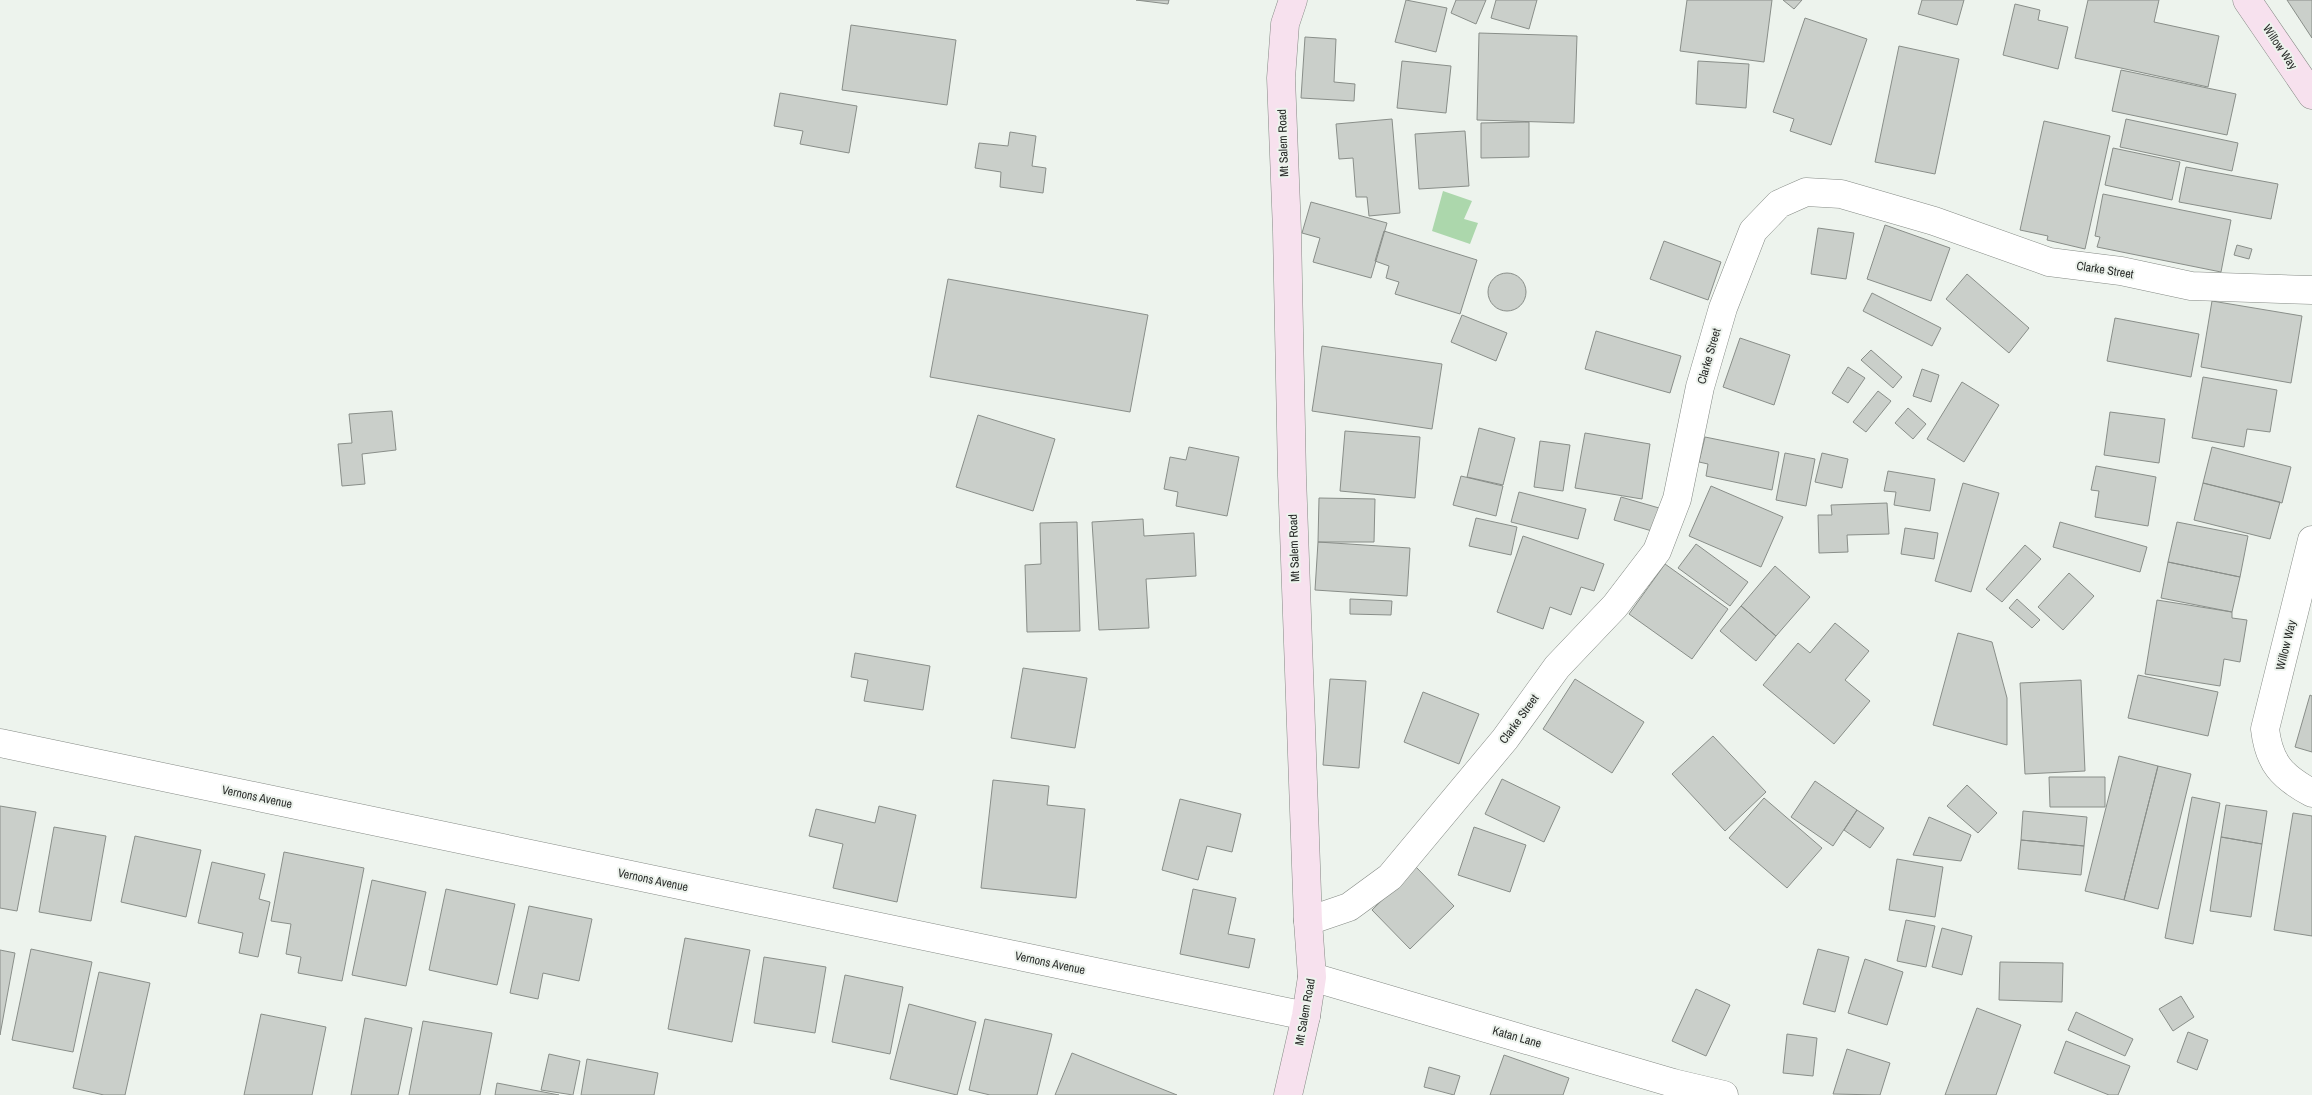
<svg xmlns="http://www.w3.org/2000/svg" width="2312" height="1095" font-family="'Archivo Narrow',sans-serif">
<rect width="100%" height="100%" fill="#edf3ed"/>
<path fill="#acd7ac" d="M1443 191 1472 201 1464 219 1478 223 1470 244 1432 231Z"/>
<path fill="#cacfca" stroke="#898e89" d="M1136 0H1169L1168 4Z
M1406 0 1447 8 1436 52 1395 42Z
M1456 0H1486L1476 24 1451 13Z
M1496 0H1537L1529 29 1491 18Z
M1687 0H1772L1764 62 1680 51Z
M1783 0H1802L1794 9Z
M1922 0H1964L1957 25 1918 14Z
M2088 0H2159L2154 22 2219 36 2208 87 2075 58Z
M2287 0H2312V38Z
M2015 4 2040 10 2038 20 2068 27 2058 69 2003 55Z
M1805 18 1867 39 1831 145 1790 131 1794 119 1773 112Z
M851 25 956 40 947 105 842 90Z
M1479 33 1577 36 1574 123 1477 120Z
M1305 37 1336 39 1334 82 1355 84 1354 101 1301 98Z
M1899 46 1959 59 1935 174 1875 162Z
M1402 61 1451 66 1446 113 1397 108Z
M1698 61 1749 64 1746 108 1696 104Z
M2121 70 2236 94 2227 135 2112 111Z
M780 93 857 106 849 153 800 144 803 131 774 126Z
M1392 119 1400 213 1369 216 1367 197H1356L1353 158 1339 159 1336 124Z
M2126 119 2238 143 2232 171 2120 147Z
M2044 121 2110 136 2085 249 2047 240 2048 236 2020 230Z
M1529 122V157L1481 158V123Z
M1465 131 1469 186 1419 189 1415 134Z
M1010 132 1036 136 1032 166 1046 168 1043 193 1000 187 1001 172 975 168 979 143 1008 146Z
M2113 148 2180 162 2172 200 2105 185Z
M2186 167 2278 184 2271 219 2179 202Z
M2103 194 2231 220 2221 272 2097 247 2100 237 2095 236Z
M1311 202 1387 223 1371 278 1313 262 1320 238 1302 233Z
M1885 225 1950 248 1931 301 1867 279Z
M1818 228 1854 233 1846 279 1811 274Z
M1384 231 1477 260 1460 314 1395 294 1399 282 1386 278 1389 266 1375 261Z
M1664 241 1721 262 1708 300 1650 279Z
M2237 245 2252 249 2249 259 2234 255Z
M1488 292a19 19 0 1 1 38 0a19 19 0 1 1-38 0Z
M1967 274 2029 328 2009 353 1946 299Z
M948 279 1148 315 1130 412 930 377Z
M1872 293 1941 328 1932 346 1863 311Z
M2212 301 2302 316 2291 383 2201 367Z
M1462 315 1507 333 1496 361 1451 342Z
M2115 318 2199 334 2191 377 2107 361Z
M1596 331 1681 356 1670 393 1585 369Z
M1740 338 1790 355 1774 405 1723 387Z
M1322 346 1442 364 1432 429 1312 411Z
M1871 350 1902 377 1893 388 1861 360Z
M1848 367 1865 378 1848 403 1832 393Z
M1922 369 1939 375 1931 402 1913 396Z
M2203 377 2277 390 2270 432 2247 429 2244 447 2192 438Z
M1962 382 1999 405 1964 462 1927 439Z
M1878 391 1891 401 1866 432 1853 422Z
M1908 408 1926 424 1913 439 1895 423Z
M392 411 396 450 362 454 365 484 342 486 338 444 352 443 349 414Z
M2110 412 2165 419 2159 463 2104 455Z
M978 415 1055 439 1033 511 956 487Z
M1479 428 1515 438 1503 485 1467 477Z
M1345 431 1420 437 1415 498 1340 491Z
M1585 433 1650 444 1642 499 1575 488Z
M1705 437 1779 452 1772 490 1706 476 1708 464 1699 462Z
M1540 441 1570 445 1563 491 1534 487Z
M1189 447 1239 457 1227 516 1176 506 1178 492 1164 489 1170 457 1186 460Z
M2212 447 2291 467 2282 503 2203 483Z
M1785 453 1815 459 1806 506 1776 500Z
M1822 453 1848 459 1842 488 1815 482Z
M2096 466 2156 477 2148 526 2095 517 2099 491 2091 490Z
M1888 471 1935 479 1930 511 1894 505 1896 492 1884 491Z
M1461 476 1503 486 1496 516 1453 505Z
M1963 483 1999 493 1971 592 1935 581Z
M2203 483 2280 502 2270 539 2194 520Z
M1711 486 1783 517 1761 567 1689 536Z
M1519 492 1586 509 1578 539 1511 522Z
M1621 497 1659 508 1652 531 1614 520Z
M1319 498 1375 499 1374 542H1318Z
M1887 503 1889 534 1847 535 1848 552 1819 553 1818 515H1832L1831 505Z
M1476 518 1517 527 1511 555 1469 546Z
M1143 519 1144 536 1194 533 1196 576 1146 579 1149 628 1099 630 1092 522Z
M1077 522 1080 631 1027 632 1025 565 1041 564 1040 523Z
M2060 522 2147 547 2140 572 2053 547Z
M2177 522 2248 536 2240 577 2168 562Z
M1905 528 1938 533 1934 559 1901 554Z
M1523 536 1604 564 1594 591 1581 587 1571 615 1550 607 1543 629 1497 612Z
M1318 542 1410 548 1407 596 1315 590Z
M1696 544 1748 582 1730 606 1678 568Z
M2025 545 2041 559 2002 602 1986 589Z
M2168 562 2240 577 2232 612 2161 598Z
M1665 564 1728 609 1692 659 1629 614Z
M1775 566 1810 597 1776 636 1741 606Z
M2069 573 2094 596 2063 630 2038 607Z
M1350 599 1392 601 1391 615 1350 614Z
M2017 599 2040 620 2032 628 2009 608Z
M2157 600 2232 612V618L2247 620 2240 662 2224 659 2220 686 2145 674Z
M1741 606 1776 636 1756 661 1720 631Z
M1835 623 1869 651 1845 680 1870 701 1834 744 1763 685 1798 643 1810 653Z
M1958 633 1992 642 2007 698V745L1933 725Z
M855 653 930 666 923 710 864 701 868 680 851 677Z
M1023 668 1087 678 1075 748 1011 738Z
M2138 675 2218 692 2208 736 2128 718Z
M1330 679 1366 681 1359 768 1323 765Z
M1575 679 1644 722 1612 773 1543 729Z
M2081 680 2085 771 2025 774 2020 683Z
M1423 692 1479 714 1459 764 1404 742Z
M2310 695 2312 696V752L2295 747Z
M1713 736 1766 792 1725 831 1672 774Z
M2119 756 2158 766 2124 900 2085 891Z
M2158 766 2191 774 2158 909 2124 900Z
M2049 777H2105V807H2050Z
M1502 779 1560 807 1544 842 1485 814Z
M993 780 1049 786 1047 805 1085 809 1076 898 981 888Z
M1815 781 1857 810 1833 846 1791 817Z
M1967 785 1997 813 1978 833 1947 806Z
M2192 797 2220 803 2193 944 2165 938Z
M1764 798 1822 848 1787 888 1729 838Z
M1180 799 1241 814 1232 852 1207 846 1198 880 1162 870Z
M2226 805 2267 811 2262 844 2221 837Z
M0 806 36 812 17 911 0 908Z
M879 806 916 815 897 902 833 888 843 844 809 836 816 809 875 823Z
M1857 810 1884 828 1870 848 1844 830Z
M2023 811 2087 817 2084 846 2021 840Z
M2293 813 2312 816V936L2274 930Z
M1929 817 1971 835 1961 861 1913 855Z
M54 827 106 836 91 921 39 912Z
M1474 827 1526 845 1510 892 1458 875Z
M135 836 201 850 186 917 121 902Z
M2221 837 2262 844 2251 917 2210 911Z
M2021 840 2084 846 2081 875 2018 869Z
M284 852 364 868 342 981 298 973 301 957 286 954 291 924 271 921Z
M1897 859 1943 867 1935 917 1889 910Z
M212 862 265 874 259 899 270 902 258 957 239 953 243 933 198 923Z
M1416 867 1454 906 1410 949 1372 910Z
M372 880 426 892 406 986 352 975Z
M446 889 515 904 497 985 429 970Z
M1193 889 1236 898 1228 934 1255 939 1249 968 1180 954Z
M529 906 592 919 579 981 543 973 538 999 510 993Z
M1906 920 1935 926 1926 967 1897 961Z
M1942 928 1972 936 1962 975 1932 967Z
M685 938 750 950 732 1042 668 1029Z
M31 949 92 962 73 1052 12 1040Z
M1818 949 1849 957 1835 1012 1803 1004Z
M0 950 15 953 0 1035Z
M764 957 826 967 815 1033 754 1023Z
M1865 959 1903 972 1887 1025 1848 1013Z
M2000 962 2063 963 2062 1002 1999 1000Z
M99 972 150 983 125 1095H104L73 1088Z
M845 975 903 987 890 1054 832 1042Z
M1696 989 1730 1005 1706 1056 1672 1041Z
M2181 996 2194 1017 2173 1031 2159 1009Z
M909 1004 976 1022 957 1095 890 1079Z
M1977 1008 2021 1025 1996 1095H1945Z
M2076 1012 2133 1039 2125 1056 2068 1030Z
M261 1014 326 1027 312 1095H244Z
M365 1018 412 1028 398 1095H351Z
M985 1019 1052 1034 1037 1095H990L969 1090Z
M423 1021 492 1033 480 1095H409Z
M2188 1032 2208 1040 2197 1070 2177 1062Z
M1787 1034 1817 1038 1813 1076 1783 1073Z
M2066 1041 2130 1066 2118 1095H2109L2054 1073Z
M1847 1049 1890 1063 1880 1095 1833 1094Z
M1072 1053 1177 1095H1055Z
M549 1054 580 1061 573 1095 541 1090Z
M1504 1055 1569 1078 1563 1095H1490Z
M587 1059 658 1073 654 1095H581Z
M1429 1067 1460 1076 1454 1095 1424 1087Z
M497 1083 559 1095H495Z"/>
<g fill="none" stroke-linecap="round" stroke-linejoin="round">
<defs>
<path id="street" d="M2312 540 2265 729C2269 763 2282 777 2312 793
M0 743 1306 1016
M1308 921 1349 907 1390 877 1505 739 1557 667 1615 606 1657 551 1677 499 1700 387 1723 308 1753 231 1779 204 1806 192 1841 194 1934 221 2049 262 2121 271 2191 286 2312 290
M1312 977 1673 1083 1724 1095"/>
<path id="secondary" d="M2247 0 2312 95
M1288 1095 1306 1016 1312 977 1308 921 1292 476 1287 231 1281 78 1285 24 1293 0"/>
</defs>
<use href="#street" stroke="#858a85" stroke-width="29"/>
<use href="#secondary" stroke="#858a85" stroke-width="29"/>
<use href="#street" stroke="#fff" stroke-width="28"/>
<use href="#secondary" stroke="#f7e1ee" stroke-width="28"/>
</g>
<g text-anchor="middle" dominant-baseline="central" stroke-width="4" stroke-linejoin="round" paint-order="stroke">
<g font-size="12" fill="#2a2c2a" stroke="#edf3ed">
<text transform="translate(2280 47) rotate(56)">Willow Way</text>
<text transform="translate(1283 143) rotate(-92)">Mt Salem Road</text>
<text transform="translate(2105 270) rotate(9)">Clarke Street</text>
<text transform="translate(1709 356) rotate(-74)">Clarke Street</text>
<text transform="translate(1294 548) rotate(-92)">Mt Salem Road</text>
<text transform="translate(2286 645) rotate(-76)">Willow Way</text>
<text transform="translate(1519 719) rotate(-54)">Clarke Street</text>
<text transform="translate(257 797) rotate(12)">Vernons Avenue</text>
<text transform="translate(653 880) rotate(12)">Vernons Avenue</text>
<text transform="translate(1050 963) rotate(12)">Vernons Avenue</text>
<text transform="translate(1305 1012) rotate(-80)">Mt Salem Road</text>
<text transform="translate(1517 1037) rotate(16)">Katan Lane</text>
</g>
</g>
</svg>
